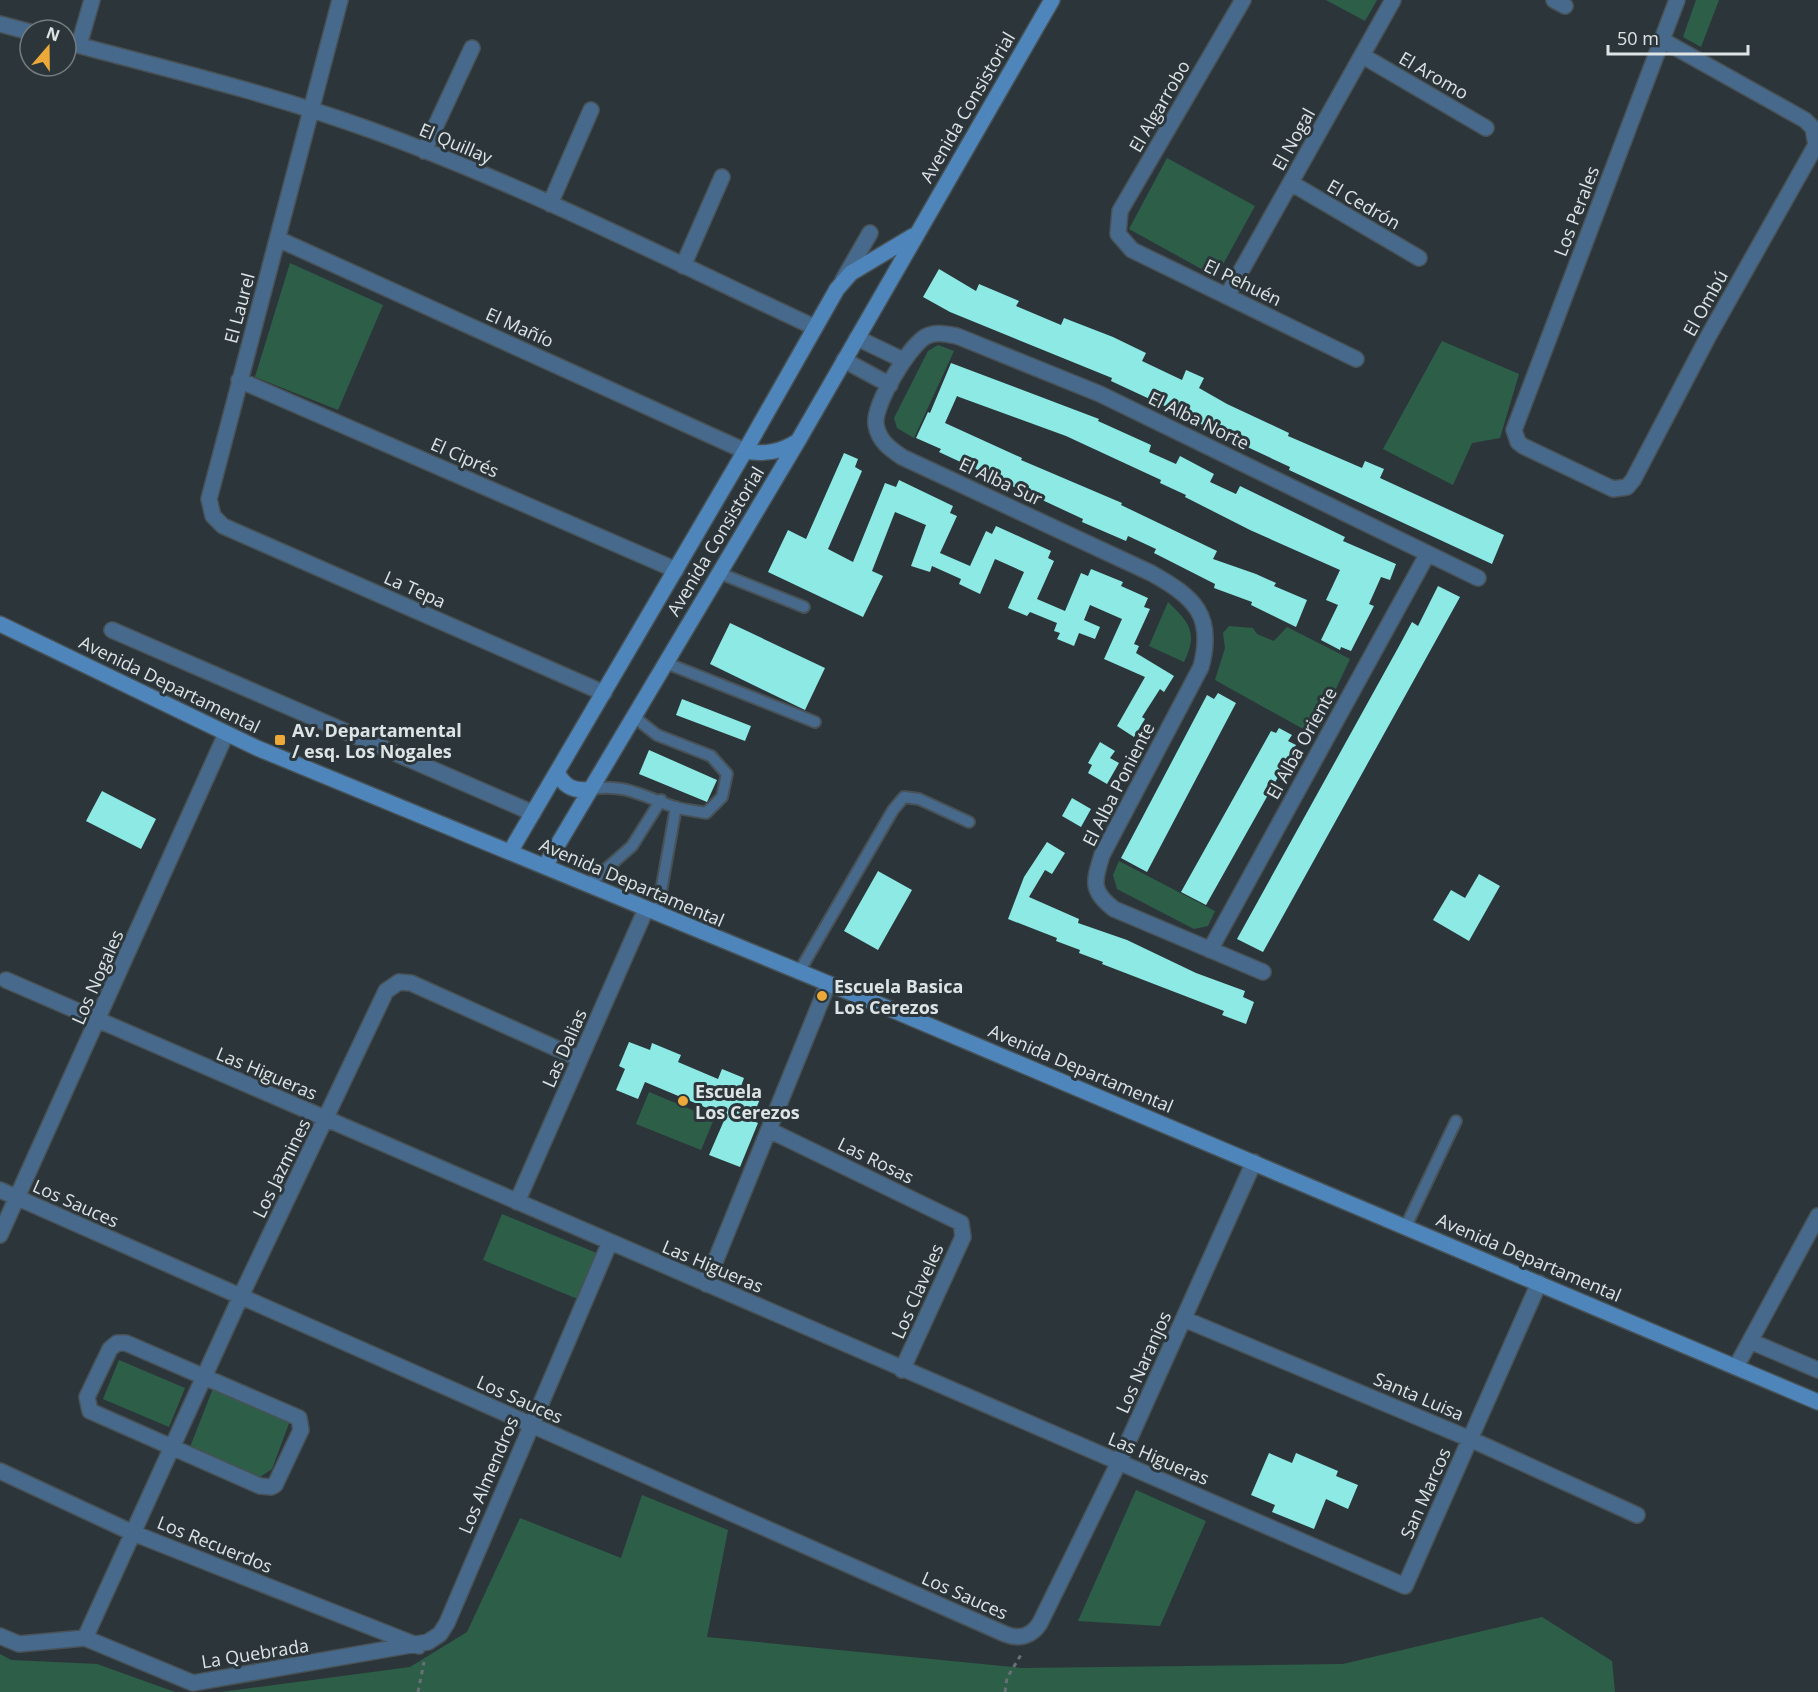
<svg xmlns="http://www.w3.org/2000/svg" width="1818" height="1692" font-family="'Open Sans',sans-serif">
<rect width="100%" height="100%" fill="#2c363a"/>
<path fill="#2d5f48" d="M1326 0H1377L1365 21Z
M1696 0H1719L1701 47 1683 37Z
M1167 158 1255 206 1216 277 1129 229Z
M290 263 383 305 338 410 255 377Z
M1442 341 1519 374 1500 438 1472 443 1453 485 1383 449Z
M938 345 954 351 914 438 897 428 894 418 928 351Z
M1168 602C1190 623 1198 633 1184 662L1149 646Z
M1229 626 1253 628 1257 634 1274 641 1287 627 1350 659 1314 735 1215 680 1225 648 1223 633Z
M1119 861 1215 911 1208 926 1194 929 1117 889 1113 875Z
M649 1092 714 1119 701 1150 636 1124Z
M502 1214 599 1254 580 1300 483 1260Z
M119 1360 185 1388 169 1427 103 1399Z
M214 1386 291 1418 272 1469 260 1477 190 1447Z
M1136 1490 1206 1521 1160 1626 1078 1621Z
M642 1495 728 1530 707 1637 1022 1668 1343 1664 1542 1617 1612 1661 1615 1692H221L410 1667 467 1632 520 1518 621 1558Z
M0 1654 11 1660 97 1664 175 1692H0Z"/>
<path fill="#8ce9e4" d="M939 269 976 291 979 284 1019 301 1016 306 1061 325 1064 318 1113 337 1146 353 1142 361 1182 380 1186 370 1204 378 1199 388 1227 404 1289 433 1288 436 1362 468 1365 461 1384 469 1380 478 1504 535 1492 564 1289 470 1290 467 1228 438 1229 436 1168 410 1169 408 1111 381 1112 378 950 312 923 297Z
M951 363 1099 419 1098 421 1151 445 1149 452 1176 464 1180 456 1214 474 1210 482 1236 494 1240 486 1345 537 1343 541 1396 564 1390 580 1381 577 1369 604 1374 606 1351 651 1341 647 1340 650 1321 640 1338 605 1326 600 1340 570 1250 530 1185 497 1186 495 1160 483 1161 480 1066 436 959 397 957 396 945 423 1022 458 1021 460 1122 503 1121 505 1217 551 1213 559 1256 574 1276 583 1274 586 1307 600 1296 627 1251 605 1252 602 1214 588 1215 584 1154 553 1156 549 1128 536 1126 541 1082 522 1083 519 939 452 941 449 916 438 928 412 930 413Z
M844 453 858 459 855 467 862 471 828 549 853 562 885 483 896 487 899 480 953 506 950 513 957 516 940 553 970 566 986 531 992 534 996 526 1051 551 1048 558 1054 561 1037 599 1065 611 1081 573 1088 576 1091 569 1123 582 1121 586 1148 598 1144 607 1150 609 1134 644 1139 646 1136 653 1174 676 1164 692 1160 689 1142 717 1145 719 1134 737 1117 726 1145 677 1104 659 1122 619 1090 605 1084 620 1100 627 1095 639 1079 633 1074 646 1057 639 1060 633 1054 631 1057 623 1030 612 1027 616 1008 608 1024 572 995 559 980 594 959 584 961 579 932 566 930 572 911 566 926 525 895 512 872 571 883 576 863 617 768 572 788 530 806 539Z
M1438 586 1460 597 1263 952 1237 939 1398 648 1412 622 1418 626Z
M730 623 825 668 805 710 710 664Z
M1218 693 1236 703 1147 872 1121 858 1207 695 1214 699Z
M682 699 751 726 745 741 676 715Z
M1279 728 1292 735 1288 741 1296 745 1206 905 1181 892 1271 731 1276 733Z
M1100 742 1115 751 1110 758 1119 763 1107 784 1088 773 1092 765 1088 763Z
M649 750 717 780 707 802 639 774Z
M102 791 156 819 141 849 86 821Z
M1072 798 1091 809 1081 827 1062 816Z
M1047 842 1065 853 1052 874 1045 870 1029 897 1079 919 1078 923 1127 940 1196 973 1245 991 1243 997 1254 1002 1246 1024 1222 1015 1224 1011 1102 964 1103 962 1079 953 1080 950 1056 941 1057 938 1008 919 1024 877Z
M878 871 912 890 878 950 844 931Z
M1479 874 1500 886 1469 941 1433 920 1451 890 1465 898Z
M629 1042 650 1050 652 1043 681 1055 678 1062 718 1079 722 1069 744 1078 740 1089 761 1097 751 1120 758 1123 740 1167 709 1155 726 1116 645 1082 638 1099 616 1090 625 1069 619 1066Z
M1269 1453 1292 1463 1296 1453 1338 1471 1336 1476 1358 1485 1348 1509 1326 1499 1314 1529 1272 1512 1275 1505 1251 1495Z"/>
<g fill="none" stroke-linecap="round" stroke-linejoin="round">
<defs>
<path id="lane" d="M719 573 804 607
M666 663 815 722
M591 789C628 783 644 798 678 808 687 810 696 811 706 813L722 797 727 774 711 756 657 735 634 717
M588 885 632 846 661 800
M657 914 676 807
M799 972 893 810 904 797 919 799 969 822
M1406 1226 1456 1121"/>
<path id="street" d="M340 0 209 499 213 516 223 526 604 693
M1243 0 1120 211 1118 234 1132 250 1356 359
M1554 0 1565 6
M0 24 30 32
M1662 40 1805 120 1813 128 1816 145 1709 335 1633 480 1627 487 1613 489 1523 446 1518 442 1514 430 1677 0
M66 42C168 69 272 94 371 130 523 185 668 259 814 327
M79 45 92 0
M1363 56 1486 128
M424 151 472 48
M1291 183 1419 258
M550 204 591 110
M278 239 745 451
M683 266 722 177
M843 280 870 233
M1227 296 1393 0
M857 338 903 360
M844 360 890 385
M239 380 676 570
M112 630 533 813
M1210 950 1427 555
M1263 972 1114 909C1090 891 1094 881 1102 855L1201 667C1215 615 1194 597 1151 573L902 457C889 448 879 441 876 425 873 405 908 348 925 337 935 331 947 334 957 336L1100 394 1478 578
M6 980 1405 1586 1539 1283
M769 1130 961 1223 963 1237 902 1370
M0 1190 1005 1634C1019 1640 1032 1636 1040 1623L1119 1462 1254 1162
M517 1202 646 909
M0 1235 226 734
M706 1284 828 984
M1184 1319 1470 1439 1637 1515
M1750 1341 1818 1370
M117 1343H126L299 1418 301 1430 275 1485 271 1487 260 1486 90 1411 87 1397 110 1349Z
M1736 1367 1818 1216
M0 1471 133 1533 419 1646
M0 1636 19 1644 85 1638 193 1683 428 1642 440 1634 447 1623 610 1242
M85 1638 240 1298 386 991 399 982 411 983 580 1059"/>
<path id="secondary" d="M745 451C765 455 781 452 798 441
M0 624 257 748 895 1011 1818 1402
M557 772C564 787 575 792 591 789
M510 852 745 451 837 289 851 273 913 236
M545 866 798 441 1052 0"/>
</defs>
<use href="#lane" stroke="#485256" stroke-width="14"/>
<use href="#street" stroke="#485256" stroke-width="18"/>
<use href="#secondary" stroke="#485256" stroke-width="18"/>
<path stroke="#677074" stroke-width="3" stroke-dasharray="4.5 4.5" stroke-linecap="butt" d="M418 1692 424 1662
M1005 1692 1007 1678 1022 1653"/>
<use href="#lane" stroke="#47698b" stroke-width="10"/>
<use href="#street" stroke="#47698b" stroke-width="15"/>
<use href="#secondary" stroke="#4e86bb" stroke-width="15"/>
</g>
<g fill="#eca93a" stroke="#2c363a" stroke-width="2">
<rect x="274" y="734" width="12" height="12" rx="3"/>
<circle cx="822" cy="996" r="6"/>
<circle cx="683" cy="1101" r="6"/>
</g>
<g text-anchor="middle" dominant-baseline="central" stroke-width="6" stroke-linejoin="round" paint-order="stroke">
<g font-size="18" fill="#dde4e6" stroke="#2c363a">
<text transform="translate(1434 75) rotate(30)">El Aromo</text>
<text transform="translate(1159 106) rotate(-60)">El Algarrobo</text>
<text transform="translate(967 107) rotate(-60)">Avenida Consistorial</text>
<text transform="translate(1293 139) rotate(-61)">El Nogal</text>
<text transform="translate(456 143) rotate(23)">El Quillay</text>
<text transform="translate(1364 204) rotate(30)">El Cedrón</text>
<text transform="translate(1576 211) rotate(-69)">Los Perales</text>
<text transform="translate(1243 282) rotate(26)">El Pehuén</text>
<text transform="translate(1705 303) rotate(-61)">El Ombú</text>
<text transform="translate(239 308) rotate(-75)">El Laurel</text>
<text transform="translate(520 327) rotate(24)">El Mañío</text>
<text transform="translate(1199 420) rotate(26)">El Alba Norte</text>
<text transform="translate(465 457) rotate(24)">El Ciprés</text>
<text transform="translate(1001 481) rotate(25)">El Alba Sur</text>
<text transform="translate(715 541) rotate(-59)">Avenida Consistorial</text>
<text transform="translate(415 589) rotate(24)">La Tepa</text>
<text transform="translate(170 684) rotate(26)">Avenida Departamental</text>
<text transform="translate(1301 743) rotate(-61)">El Alba Oriente</text>
<text transform="translate(1118 784) rotate(-63)">El Alba Poniente</text>
<text transform="translate(632 882) rotate(23)">Avenida Departamental</text>
<text transform="translate(97 977) rotate(-66)">Los Nogales</text>
<text transform="translate(564 1048) rotate(-66)">Las Dalias</text>
<text transform="translate(1081 1068) rotate(23)">Avenida Departamental</text>
<text transform="translate(267 1073) rotate(23)">Las Higueras</text>
<text transform="translate(876 1160) rotate(26)">Las Rosas</text>
<text transform="translate(281 1168) rotate(-64)">Los Jazmines</text>
<text transform="translate(76 1203) rotate(24)">Los Sauces</text>
<text transform="translate(1529 1257) rotate(23)">Avenida Departamental</text>
<text transform="translate(713 1266) rotate(23)">Las Higueras</text>
<text transform="translate(917 1291) rotate(-66)">Los Claveles</text>
<text transform="translate(1143 1362) rotate(-66)">Los Naranjos</text>
<text transform="translate(1419 1396) rotate(23)">Santa Luisa</text>
<text transform="translate(520 1399) rotate(24)">Los Sauces</text>
<text transform="translate(1159 1458) rotate(23)">Las Higueras</text>
<text transform="translate(488 1475) rotate(-67)">Los Almendros</text>
<text transform="translate(1425 1493) rotate(-66)">San Marcos</text>
<text transform="translate(215 1544) rotate(22)">Los Recuerdos</text>
<text transform="translate(965 1595) rotate(24)">Los Sauces</text>
<text transform="translate(255 1653) rotate(-9)">La Quebrada</text>
</g>
<g font-size="18" font-weight="bold" fill="#dde4e6" stroke="#2c363a" text-anchor="start">
<text x="292" y="730">Av. Departamental<tspan x="292" dy="21">/ esq. Los Nogales</tspan></text>
<text x="834" y="986">Escuela Basica<tspan x="834" dy="21">Los Cerezos</tspan></text>
<text x="695" y="1091">Escuela<tspan x="695" dy="21">Los Cerezos</tspan></text>
</g>
</g>
<g transform="translate(48 48) rotate(20)"><circle r="28" fill="#2c363a" stroke="#737c7f" stroke-width="1.5"/>
<path d="M0-4.5L10 22L0 15L-10 22Z" fill="#eca93a"/>
<text y="-9" font-size="16" font-weight="bold" text-anchor="middle" fill="#dde4e6">N</text>
</g>
<path d="M1608 45v9h140v-9" fill="none" stroke="#dde4e6" stroke-width="3"/>
<text x="1617" y="45" font-size="18" fill="#dde4e6" stroke="#2c363a" stroke-width="4.5" paint-order="stroke">50 m</text>
</svg>
